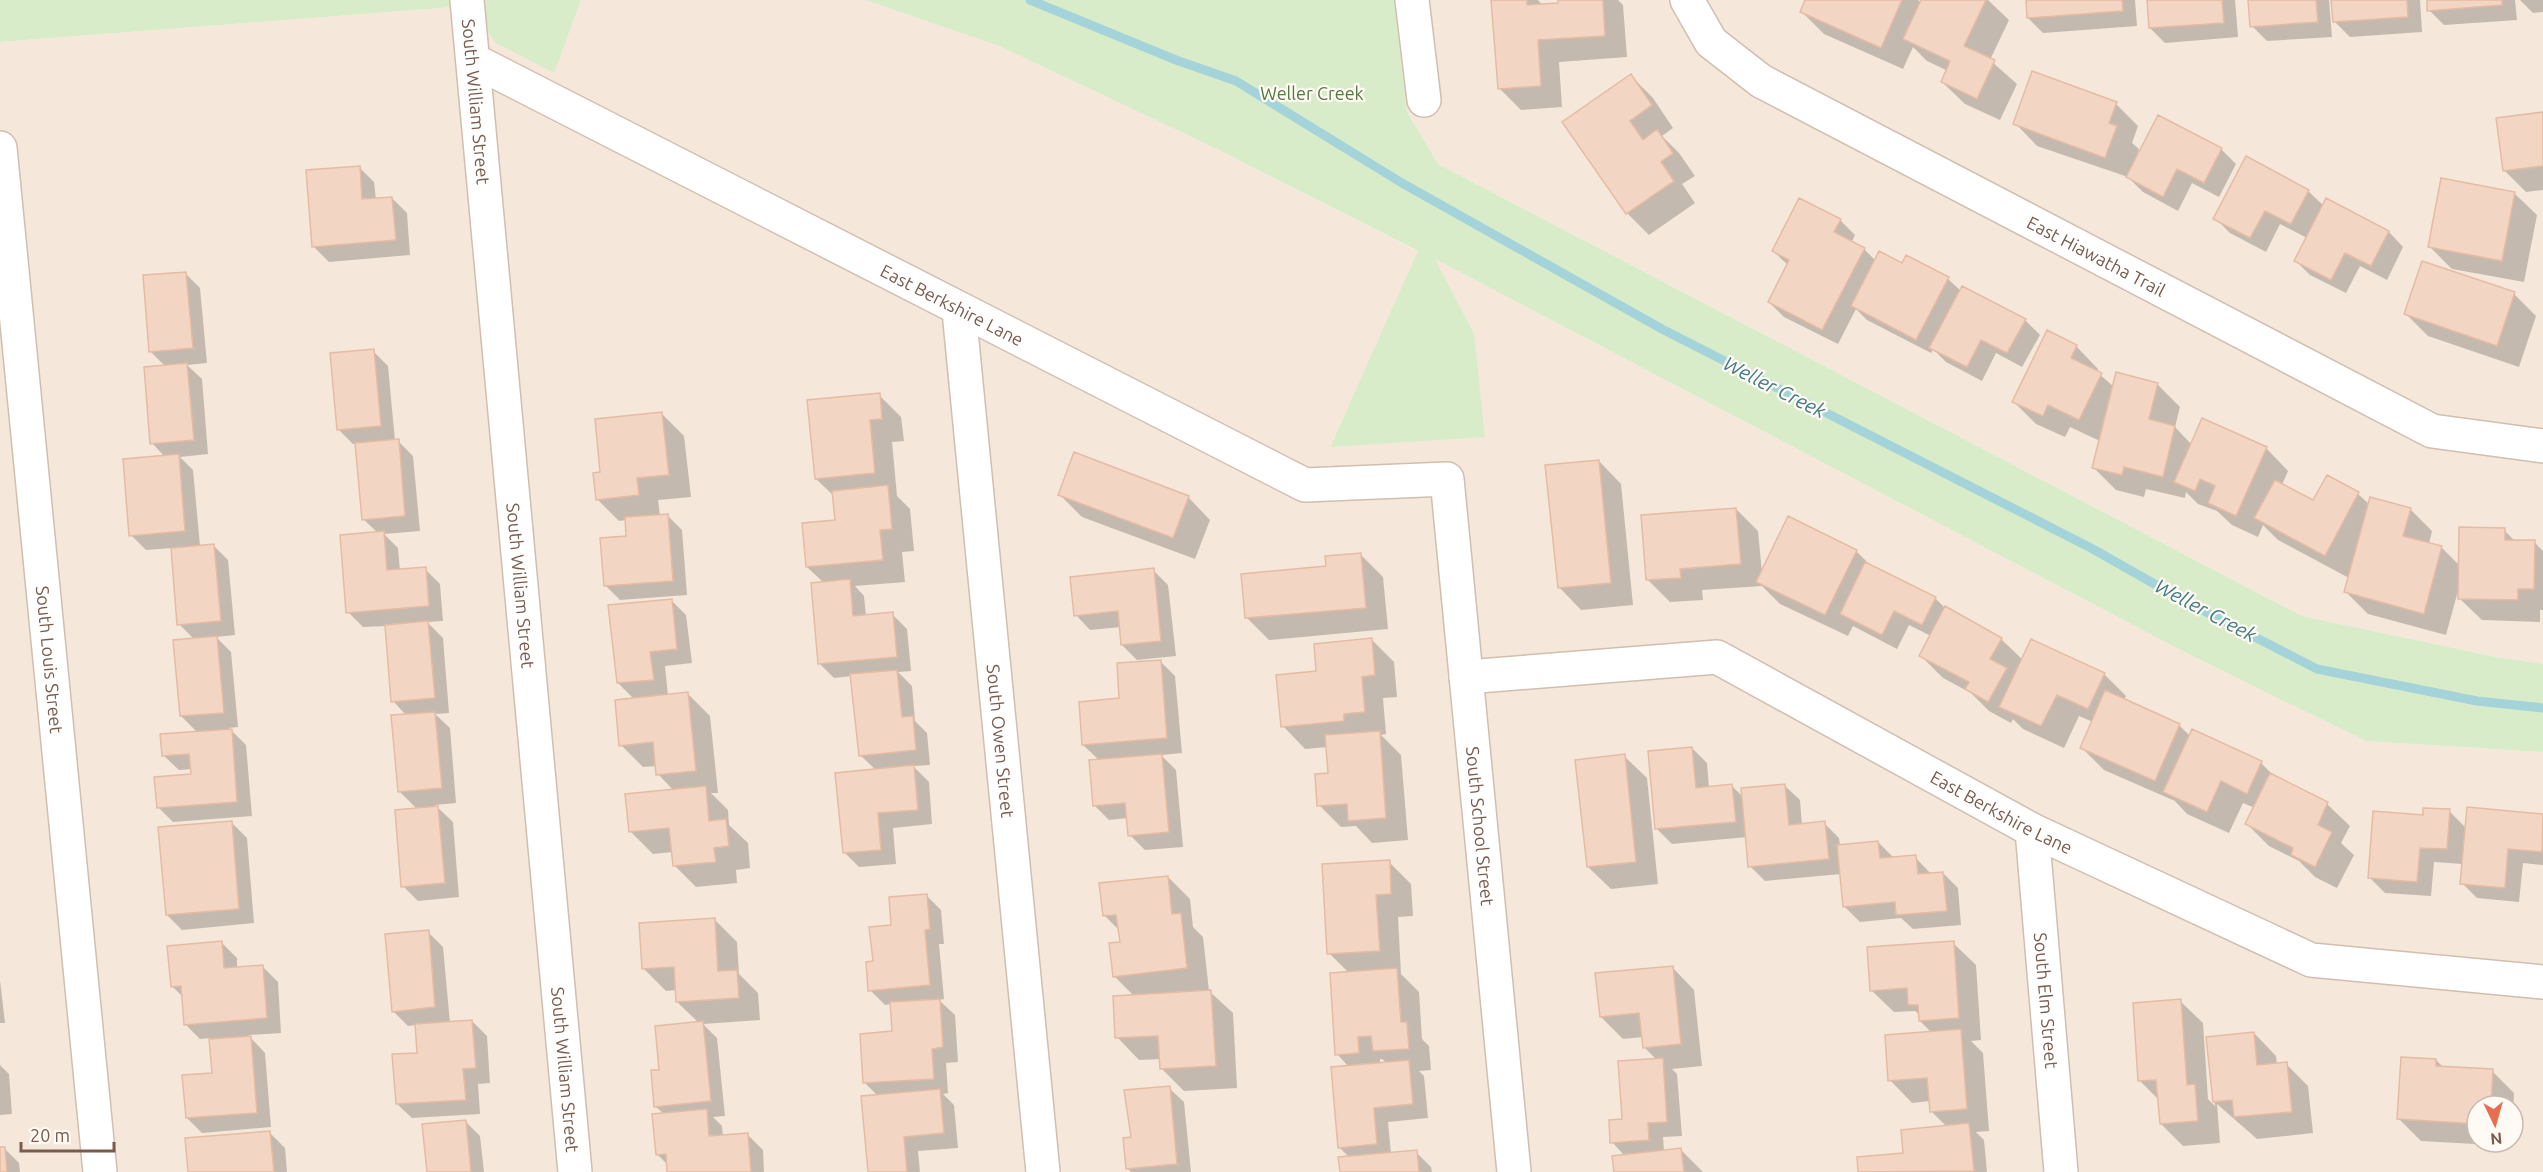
<svg xmlns="http://www.w3.org/2000/svg" width="2543" height="1172" font-family="Ubuntu,sans-serif">
<rect width="100%" height="100%" fill="#fdf6ec"/>
<path fill="#f5e8da" fill-rule="evenodd" d="M581 0H865L999 46 1219 150 1419 252 1330 446 1474 334 1433 258 2192 656 2366 741 2543 752V1172H0V42L480 5 553 73ZM2477 1106H2513V1142H2477Z
M1394 0H2543V664L2496 657 2302 616 1438 164 1407 112Z"/>
<path fill="#d8ecc9" d="M0 0H581L554 73 496 43 487 31 480 5 0 42Z
M865 0H1394L1407 112 1438 164 2302 616 2496 657 2543 664V752L2366 741 2192 656 1435 259 1474 334 1485 437 1330 447 1418 251 1219 150 999 46Z"/>
<path fill="#0003" fill-rule="evenodd" d="M1493 0H1538L1543 6 1560 4V0H1618L1623 5 1627 57 1559 62 1562 107 1521 110 1499 88Z
M1806 0H1918L1922 3 1923 0H1988L2009 20 1990 60 2017 84 2000 120 1965 104 1942 82 1948 71 1927 61 1913 47 1903 69 1824 34 1801 11Z
M2027 0H2135L2137 26 2043 33 2028 18Z
M2148 0H2235L2238 37 2165 43 2150 28Z
M2250 0H2329L2332 37 2267 41 2252 26Z
M2333 0H2420L2422 32 2350 37 2335 22Z
M2428 0H2515L2517 20 2444 25 2429 10Z
M2520 0H2543V12L2533 13Z
M1631 76 1653 98 1673 128 1662 136 1679 153 1695 176 1682 184 1695 203 1649 235 1627 213Z
M2116 104 2138 126 2132 143 2139 149 2136 157 2221 149 2236 164 2219 197 2192 183 2178 211 2143 192 2128 177 2037 146 2015 123Z
M2543 114V190L2526 192 2504 170Z
M359 167 374 182 376 200 392 198 407 213 410 255 329 262 314 247Z
M2308 191 2324 206 2327 200 2389 232 2403 247 2387 280 2360 266 2346 293 2310 275 2295 260 2307 238 2280 224 2266 252 2230 233 2215 218Z
M2514 193 2537 215 2524 282 2452 269 2429 246Z
M1840 220 1855 235 1851 243 1864 249 1876 261 1903 265 1948 279 1961 291 2025 320 2040 335 2022 367 1996 353 1982 381 1946 362 1933 349 1931 353 1867 320 1856 309 1838 344 1784 317 1769 302 1788 265 1773 251Z
M185 273 200 288 207 363 187 365 202 379 208 454 180 457 193 470 200 546 213 545 228 560 235 635 216 637 231 652 238 727 229 728 246 745 252 816 173 822 158 807 192 775V769L179 770 164 756 198 733 181 716 194 639 179 624 172 548 146 550 131 535 165 457 152 443 165 366 151 352Z
M2514 294 2536 316 2519 367 2428 336 2406 314Z
M2076 346 2098 369 2097 372 2114 387 2157 384 2180 407 2175 427 2192 445 2266 448 2288 471 2282 485 2314 502 2358 494 2370 505 2410 509 2432 531 2429 544 2442 548 2460 566 2504 530 2516 542H2534L2543 551V610H2540V622L2482 620 2459 598 2458 591 2446 635 2368 614 2346 592 2349 578 2278 540 2263 525 2258 537 2232 525 2217 511 2198 504 2186 492 2185 498 2146 489 2144 497 2116 490 2094 468 2100 441 2070 427 2065 437 2036 424 2014 402Z
M373 351 388 366 395 441H398L413 456 420 531 384 534 398 548 400 571 425 569 440 584 443 621 427 622 443 638 449 713 435 714 450 728 456 803 435 805 453 822 459 897 418 901 403 886 417 809 400 792 407 716 393 701 386 626 363 627 348 612 378 533 363 519 357 444H353L338 429Z
M879 395 901 417 904 441 892 442 897 496 910 509 914 551 902 552 905 582 855 586 864 596 866 616 892 614 907 629 911 671 898 672 912 686 915 721 927 733 930 765 913 766 929 782 932 824 893 828 896 864 859 867 844 852 876 770 860 755 852 676 834 678 819 663 824 583 807 567 836 522 834 496 816 479Z
M662 414 684 436 691 497 658 500 660 516 667 515 682 530 687 595 620 600 605 585 628 537 626 520 619 521 597 499 602 474Z
M1599 461 1621 484 1633 605 1581 610 1559 587Z
M1059 494 1188 497 1210 520 1195 559 1082 517Z
M1736 509 1758 531 1762 573 1856 551 1873 568 1935 598 1945 608 2001 639 2023 660 2104 674 2126 696 2124 700 2179 725 2190 736 2261 763 2276 778 2327 804 2350 826 2341 843 2354 855 2337 888 2315 877 2299 861 2269 846 2247 824 2255 808 2243 803 2229 833 2187 814 2175 801 2104 770 2082 748 2093 722 2079 716 2064 748 2023 729 2013 719 2011 723 1989 711 1971 693 1943 678 1920 655 1931 636 1909 625 1897 649 1853 626 1848 636 1780 604 1762 586 1702 590 1703 600 1670 602 1648 580Z
M1361 555 1383 577 1388 629 1269 640 1246 617 1328 567Z
M1153 570 1168 585 1176 656 1137 660 1122 645 1121 627 1090 630 1076 615Z
M671 600 686 615 692 663 665 666 668 696 688 694 710 716 718 793H711L728 810 729 825 748 843 750 868 736 870 737 883 696 887 674 865 673 852 653 854 630 831 674 791 658 774 657 766 643 767 621 745 634 699 618 683Z
M1372 640 1394 662 1397 697 1383 698 1386 734 1381 735 1401 755 1408 840 1372 843 1356 826 1341 827 1319 805 1330 775 1328 747 1305 749 1283 726 1318 673Z
M1160 661 1175 676 1182 753 1161 755 1176 770 1183 847 1145 850 1130 835 1128 818 1109 820 1094 805 1100 761 1083 745Z
M1692 748 1707 763 1709 788 1732 786 1743 797 1785 786 1800 800 1802 825 1824 823 1839 838 1840 846 1878 842 1893 857H1915L1931 874 1943 873 1958 888 1961 925 1913 929 1901 918 1860 922 1845 907 1841 874 1765 881 1750 866 1747 837 1672 844 1657 829Z
M1624 756 1647 778 1658 884 1611 889 1588 867Z
M2468 809 2543 816V865L2523 863 2519 902 2477 898 2462 883 2463 864 2434 862 2431 896 2385 893 2370 878 2424 816 2449 811 2466 828Z
M232 823 247 838 254 923 182 930 167 915Z
M1389 862 1411 884 1413 916 1398 917 1401 974 1419 992 1422 1039 1429 1046 1431 1070 1419 1071 1424 1076 1428 1118 1388 1122 1391 1154 1416 1152 1431 1167 1432 1172H1341L1350 1158 1339 1147 1349 1067 1337 1054 1349 973 1329 953ZM1380 1059H1382L1387 1063 1380 1064Z
M1168 877 1190 899 1193 927 1203 937 1209 991 1233 1013 1237 1088 1184 1091 1162 1069 1161 1059 1139 1060 1117 1037 1134 996 1114 976 1121 943 1120 931 1105 916Z
M926 895 941 910 944 944H939L944 999 939 1000 955 1015 958 1062 946 1063 948 1093 943 1094 954 1105 958 1148 918 1151 920 1172H869L878 1096 865 1083 894 1033 891 1004 885 1005 870 990 874 963 893 926Z
M714 919 737 942 739 974 758 993 760 1020 703 1024 717 1038 725 1116 713 1117 722 1126 723 1137 748 1135 763 1150 764 1172H669L668 1165 657 1154 664 1114 656 1107 661 1071 699 1023 677 1002V990L666 991 643 968Z
M428 932 443 947 450 1023 472 1021 487 1036 490 1083 478 1084 480 1114 412 1118 397 1104 419 1054 417 1025 408 1026 393 1011Z
M222 943 237 958V969L263 967 278 982 281 1033 248 1035 265 1053 271 1127 202 1133 187 1118 214 1074 211 1038 200 1039 185 1024 183 997 172 986Z
M1953 943 1976 965 1981 1040 1971 1041 1983 1053 1989 1131 1976 1132 1984 1140 1987 1172H1860L1859 1159 1905 1155 1947 1127 1931 1111 1930 1101 1912 1103 1890 1080 1932 1033 1920 1021V1015L1915 1011 1894 1012 1871 990Z
M1672 967 1694 990 1702 1066 1672 1069 1677 1074 1682 1136 1663 1137 1664 1152 1681 1150 1703 1172H1615L1625 1156 1612 1142 1657 1060 1644 1047 1643 1037 1623 1039 1601 1017Z
M0 980 5 1023H0Z
M2180 1001 2203 1023 2208 1099 2215 1106 2208 1038 2254 1033 2276 1056 2277 1065 2286 1064 2308 1086 2313 1133 2257 1139 2217 1104 2220 1143 2183 1146 2161 1124 2159 1100 2140 1081Z
M2436 1060 2444 1068 2492 1071 2514 1093 2513 1117V1106H2477V1142H2512L2511 1146 2421 1141 2399 1119Z
M0 1065 9 1074 12 1114 0 1115Z
M1169 1088 1184 1102 1191 1172H1131L1127 1168 1133 1139Z
M465 1121 480 1136 484 1172H428Z
M270 1133 285 1148 287 1172H189Z
M0 1148H4L19 1163 20 1172H0Z"/>
<g fill="none" stroke-linecap="round" stroke-linejoin="round">
<path stroke="#a5d3da" stroke-width="9" d="M1030 0 1176 60 1236 81 1402 183 1662 329 2091 548 2181 599 2317 669 2477 701 2543 708"/>
</g>
<path fill="#f3d5c3" stroke="#e6bba3" stroke-width="1.5" d="M1491 0H1527V5L1558 3V0H1603L1605 36 1538 40 1541 86 1498 89Z
M1805 0H1902L1881 48 1800 12Z
M1921 0H1986L1964 46 1995 60 1977 99 1941 82 1950 61 1903 39Z
M2026 0H2122L2123 11 2027 18Z
M2147 0H2222L2224 23 2149 28Z
M2248 0H2316L2318 22 2250 27Z
M2331 0H2407L2408 17 2333 22Z
M2427 0H2502V5L2427 11Z
M2032 71 2117 102 2109 123 2117 126 2105 158 2013 124Z
M1631 74 1652 105 1630 121 1643 140 1657 129 1673 153 1661 162 1674 181 1626 214 1562 122Z
M2543 112V166L2503 171 2496 118Z
M2158 115 2222 148 2204 183 2177 169 2163 197 2126 177Z
M2246 156 2309 190 2291 224 2265 211 2250 238 2213 219Z
M360 166 362 199 392 197 396 240 312 247 306 170Z
M2441 178 2515 192 2502 261 2428 247Z
M1799 198 1841 219 1834 232 1865 248 1822 330 1768 302 1789 260 1772 251Z
M2326 198 2389 231 2371 266 2345 253 2331 280 2294 261Z
M1879 251 1902 263 1906 255 1949 277 1916 340 1851 306Z
M2422 261 2515 292 2497 346 2404 314Z
M186 272 193 348 149 352 143 275Z
M1962 286 2026 319 2007 353 1981 340 1967 367 1929 348Z
M2047 330 2077 345 2071 358 2102 373 2079 420 2048 405 2043 416 2012 402Z
M374 349 381 426 337 430 330 353Z
M187 363 194 440 150 444 144 367Z
M2116 372 2158 383 2149 419 2175 426 2163 477 2124 467 2122 475 2092 468Z
M880 393 882 419 870 420 875 473 815 479 807 400Z
M662 412 669 475 637 478 639 495 596 500 593 473 600 472 595 419Z
M2202 418 2267 447 2236 516 2208 503 2215 486 2200 479 2195 491 2174 482Z
M399 439 405 516 362 520 355 443Z
M1074 452 1189 496 1173 538 1058 495Z
M179 454 185 531 129 536 123 459Z
M1599 460 1611 583 1558 588 1545 465Z
M2327 475 2359 492 2325 556 2254 518 2275 480 2313 500Z
M888 485 892 529 880 530 883 560 806 567 802 523 835 520 832 491Z
M2370 497 2411 508 2403 536 2442 546 2424 614 2344 592Z
M1736 508 1741 564 1680 569 1681 578 1646 580 1641 515Z
M668 514 673 581 604 586 600 538 626 536 625 517Z
M1788 516 1857 550 1825 615 1756 582Z
M2459 527 2505 528V540H2535L2534 589H2518V600L2458 599Z
M384 531 387 570 426 567 429 606 346 613 340 535Z
M214 544 221 621 177 625 171 548Z
M1361 553 1366 608 1245 618 1241 574 1326 566 1325 556Z
M1865 562 1936 597 1922 625 1894 611 1882 635 1840 614Z
M1154 568 1161 641 1121 645 1118 611 1074 616 1070 577Z
M850 579 853 616 893 612 897 657 818 664 811 583Z
M672 599 677 649 650 652 654 680 617 683 608 605Z
M1945 606 2002 638 1990 659 2007 668 1988 702 1965 689 1969 682 1919 656Z
M428 621 435 698 391 702 385 625Z
M217 636 224 713 180 716 173 640Z
M1372 638 1375 675 1362 677 1365 712 1344 714V721L1281 727 1276 675 1316 671 1314 644Z
M2031 639 2105 673 2088 709 2057 695 2041 726 1999 707Z
M1161 660 1167 738 1082 745 1079 702 1119 698 1117 663Z
M897 670 902 717 913 716 916 750 859 756 850 674Z
M2105 690 2180 724 2155 781 2080 748Z
M688 692 696 771 656 775 653 742 619 746 615 700Z
M435 712 442 788 398 792 391 715Z
M232 729 237 802 157 808 154 777 191 774 189 754 162 756 160 734Z
M2192 729 2262 761 2247 794 2221 781 2207 812 2163 792Z
M1380 731 1386 818 1348 821 1347 804 1317 806 1315 774 1328 773 1325 735Z
M1692 747 1696 788 1732 784 1736 822 1655 829 1648 751Z
M1162 754 1169 832 1128 836 1125 803 1093 806 1089 760Z
M1625 754 1636 862 1587 867 1575 760Z
M914 765 918 810 878 813 881 850 843 853 835 773Z
M2270 773 2328 802 2318 825 2332 832 2315 867 2291 855 2293 848 2245 824Z
M1785 784 1789 825 1825 821 1829 859 1748 867 1741 788Z
M706 786 709 821 726 819 729 846 714 848 716 862 673 866 669 828 629 832 625 794Z
M438 806 445 883 401 887 395 810Z
M2467 807 2543 814 2542 852 2508 849 2505 888 2460 884Z
M2423 808 2450 809 2447 849 2420 848 2417 882 2368 878 2373 811 2423 815Z
M232 821 239 909 166 915 158 827Z
M1878 841 1880 858 1916 855 1918 874 1943 872 1947 911 1896 915 1895 902 1843 907 1837 845Z
M1390 860 1391 894 1376 895 1380 951 1327 954 1322 864Z
M1168 876 1172 914 1181 913 1187 968 1113 977 1109 943 1120 942 1116 915 1103 916 1099 883Z
M927 894 930 929 925 930 930 985 868 991 866 962 873 961 869 927 891 925 889 897Z
M715 918 718 971 737 970 739 998 676 1002 674 967 642 969 639 923Z
M429 930 435 1007 392 1012 385 934Z
M222 941 224 968 263 965 267 1018 184 1025 181 986 171 987 167 946Z
M1954 941 1959 1018 1919 1021 1918 1005H1908L1907 988 1870 991 1867 947Z
M1673 966 1681 1044 1643 1048 1639 1013 1600 1017 1595 973Z
M1397 968 1401 1022H1407L1409 1049 1373 1051 1371 1036 1358 1037 1359 1053 1335 1055 1330 973Z
M1211 990 1216 1066 1160 1069 1158 1036 1115 1038 1113 996Z
M940 999 943 1047 932 1049 934 1079 863 1083 860 1034 892 1031 890 1002Z
M2181 999 2187 1085 2195 1084 2198 1121 2160 1124 2156 1080 2138 1081 2133 1003Z
M472 1020 476 1068 463 1069 466 1100 396 1104 392 1054 417 1053 415 1024Z
M703 1021 711 1101 654 1107 651 1070H659L655 1026Z
M1961 1029 1967 1109 1930 1112 1927 1078 1888 1081 1885 1035Z
M2254 1032 2257 1065 2287 1062 2292 1112 2234 1117 2232 1100 2213 1102 2206 1037Z
M251 1036 257 1113 186 1118 182 1075 212 1073 209 1039Z
M2401 1057 2436 1059V1066L2493 1069 2491 1106H2477V1124L2397 1119Z
M1663 1058 1667 1122 1648 1123 1649 1140 1610 1143 1609 1120 1622 1119 1618 1061Z
M1409 1060 1413 1104 1374 1108 1377 1144 1338 1148 1331 1067Z
M1170 1086 1177 1164 1126 1169 1123 1138 1131 1137 1124 1090Z
M940 1089 944 1133 904 1137 907 1172H868L861 1096Z
M707 1109 709 1136 748 1133 751 1172H667L666 1154 656 1155 652 1114Z
M466 1120 471 1172H427L422 1124Z
M1969 1123 1974 1171 1858 1172 1857 1157 1903 1153 1901 1130Z
M270 1131 274 1172H188L185 1138Z
M0 1147H5L7 1172H0Z
M1681 1148 1684 1172H1614L1612 1156Z
M1417 1150 1419 1172H1340L1338 1157Z"/>
<g fill="none" stroke-linecap="round" stroke-linejoin="round">
<defs>
<g id="minor">
<path id="s1" d="M467 0 575 1172"/>
<path d="M1412 0 1424 100"/>
<path id="s2" d="M1687 0 1711 42 1761 81 2432 431 2543 446"/>
<path id="s3" d="M473 60 1305 485 1447 479 1514 1172"/>
<path id="s4" d="M0 148 100 1172"/>
<path id="s5" d="M959 311 1043 1172"/>
<path id="s6" d="M1466 677 1717 657 2032 830 2311 960 2543 982"/>
<path id="s7" d="M2032 830 2061 1172"/>
</g>
</defs>
<use href="#minor" stroke="#d1beb0" stroke-width="36"/>
<use href="#minor" stroke="#fff" stroke-width="33"/>
</g>
<g text-anchor="middle" dominant-baseline="central" stroke-width="4.5" stroke-linejoin="round" paint-order="stroke">
<g font-size="18" fill="#537a41" stroke="#fffaf3">
<text x="1312" y="93">Weller Creek</text>
</g>
<g font-size="18" fill="#7a5c4d" stroke="#fffaf3">
<text stroke="none"><textPath href="#s1" startOffset="102">South William Street</textPath></text>
<text stroke="none"><textPath href="#s2" startOffset="490">East Hiawatha Trail</textPath></text>
<text stroke="none"><textPath href="#s3" startOffset="538">East Berkshire Lane</textPath></text>
<text stroke="none"><textPath href="#s1" startOffset="588">South William Street</textPath></text>
<text stroke="none"><textPath href="#s4" startOffset="514">South Louis Street</textPath></text>
<text stroke="none"><textPath href="#s5" startOffset="432">South Owen Street</textPath></text>
<text stroke="none"><textPath href="#s6" startOffset="576">East Berkshire Lane</textPath></text>
<text stroke="none"><textPath href="#s3" startOffset="1425">South School Street</textPath></text>
<text stroke="none"><textPath href="#s7" startOffset="171">South Elm Street</textPath></text>
<text stroke="none"><textPath href="#s1" startOffset="1074">South William Street</textPath></text>
</g>
<g font-size="20" font-style="italic" fill="#437c86" stroke="#fffaf3">
<text transform="translate(1775 387) rotate(27)">Weller Creek</text>
<text transform="translate(2206 610) rotate(28)">Weller Creek</text>
</g>
</g>
<g transform="translate(2495 1124) rotate(175)"><circle r="28" fill="#fffaf3" stroke="#cabbb1" stroke-width="1.5"/>
<path d="M0-4.5L10 22L0 15L-10 22Z" fill="#e76f51"/>
<text y="-9" font-size="16" font-weight="bold" text-anchor="middle" fill="#7a5c4d">N</text>
</g>
<path d="M21 1142v9h93v-9" fill="none" stroke="#7a5c4d" stroke-width="3"/>
<text x="30" y="1142" font-size="18" fill="#7a5c4d" stroke="#fffaf3" stroke-width="4.5" paint-order="stroke">20 m</text>
</svg>
